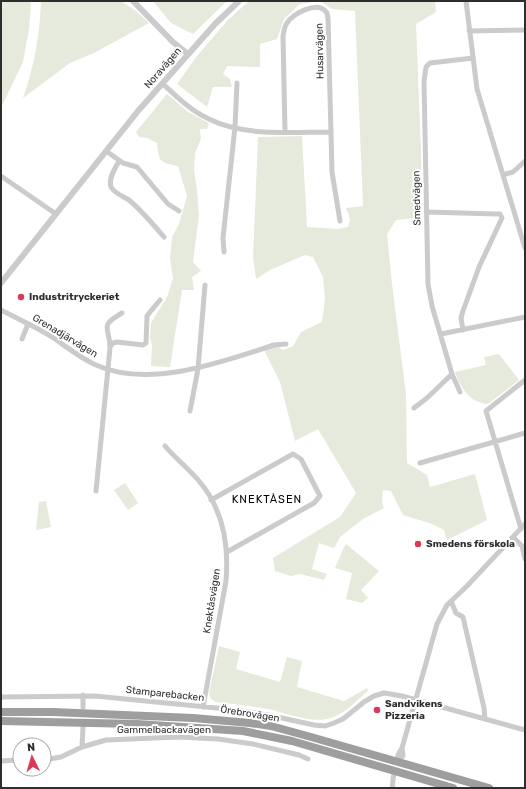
<svg xmlns="http://www.w3.org/2000/svg" width="526" height="789" font-family="Rubik,sans-serif">
<rect width="100%" height="100%" fill="#fff"/>
<path fill="#e5eadc" d="M1 1H30L31 4 29 29 23 62 1 108Z
M41 1H121L136 11 149 23 94 53 70 63 23 98C34 67 40 34 41 1Z
M153 1H227L193 34 171 23Z
M249 1H320L300 4 284 19 277 39 260 44V67L227 66 223 74 230 79 232 87H213L207 107 177 84 197 56 228 20Z
M320 1H435L436 12 416 24 421 150 422 217 396 220 387 234 392 284 406 394 407 463 427 475 430 487 475 474 487 520 447 540 444 530 432 524 403 515 391 491 383 490 382 502 384 508 363 519 340 537 334 548 319 543 312 569 327 574 324 580 300 574 291 576 275 571 273 558 340 517 356 493 318 429 295 441 280 382 264 350 277 346 283 350 293 346 301 332 322 322 325 298 323 277 313 257 305 255 270 270 256 279 253 258 258 137 302 136 307 227 338 229 348 227 350 219 346 208 363 206 355 11 332 9Z
M167 94 188 112 209 123 207 129H200L201 139 195 153 194 170 197 189 199 215 193 262 201 271 192 277 194 290H182L170 367 151 366 152 345 150 337 151 323 167 297 173 279 170 259 172 237 179 224 187 196 178 166C159 162 159 162 157 143L147 138 139 137 136 132Z
M499 354 519 380 488 404C470 403 460 387 455 372L486 365 484 357Z
M125 483 138 503 128 510 114 490Z
M46 501 51 527 36 530 39 502Z
M346 544 379 571 361 590 368 598 362 603 346 599 352 573 335 568 344 547Z
M219 646 240 652 236 669 280 682 287 657 302 661 297 687 344 701 367 688 368 691C356 701 346 713 331 718 313 724 286 713 268 709 251 706 233 704 216 702L211 699 209 693Z"/>
<g fill="none" stroke-linecap="round" stroke-linejoin="round">
<path stroke="#cbcbcb" stroke-width="5" d="M466 1 477 89 525 248
M469 31 525 30
M163 84C177 97 191 111 209 119 245 137 291 132 330 132
M285 132 283 36C284 32 284 27 287 23 292 14 318 0 326 12 328 13 327 16 328 18L332 172 340 221
M106 151 123 163 137 167 168 204 179 211
M119 161C115 168 108 179 111 187 114 193 124 197 129 200 142 211 153 224 164 237
M503 175 513 172 525 161
M1 176 56 214
M427 212 496 214H500L502 218 479 267 463 311 461 318 463 330
M224 252 223 238 235 127 237 83
M1 310C18 319 36 327 52 337 67 347 80 358 96 365 149 389 222 362 274 345L286 344
M441 334 525 317
M22 339 28 324
M110 347 113 343 117 342 143 345 146 343 147 316 150 312 160 300
M460 392 452 374 432 306 428 284 424 82 426 67 430 63 473 58
M414 408 427 398 452 374
M190 411 198 369 205 285
M165 446C175 458 188 468 199 481 223 509 229 546 226 581L203 707
M420 463 525 433
M96 491 110 348C110 326 98 327 122 313
M211 500 293 454 301 459 320 496 314 503 227 552
M521 529 486 411 525 380
M513 537 522 546 525 559
M451 601 456 613 463 617 484 708 485 719
M83 695V707
M1 697 95 696 237 710 268 715 314 725 325 726 334 723 343 719 364 702 374 696 384 693 402 696 525 730
M82 747 83 727
M44 760 61 757 82 747 106 740 180 737 218 739 253 744 299 755 308 759
M1 761 20 760
M397 762 398 755 402 748 437 624 447 605 467 586 525 524
M397 762 403 756 402 748
M392 788C394 781 391 777 396 771"/>
<path stroke="#cbcbcb" stroke-width="6" d="M133 1 173 42 188 54
M1 283 138 111 215 24 239 1"/>
<path stroke="#9e9e9e" stroke-width="8" d="M1 712H53L193 718 250 723 271 726 311 737 489 788
M1 721 137 724 243 731 292 741 453 788"/>
<path stroke="#838383" stroke-width="1.5" stroke-dasharray="4 3" stroke-linecap="butt" d="M1 785 2 788"/>
</g>
<g fill="#d93b56" stroke="#fff" stroke-width="1.5">
<circle cx="21" cy="297" r="4"/>
<circle cx="418" cy="544" r="4"/>
<circle cx="377" cy="710" r="4"/>
</g>
<g text-anchor="middle" dominant-baseline="central" stroke-width="4" stroke-linejoin="round" paint-order="stroke">
<g font-size="10" fill="#2e2e2e" stroke="#fff">
<text transform="translate(320 51) rotate(-91)">Husarvägen</text>
<text transform="translate(163 68) rotate(-49)">Noravägen</text>
<text transform="translate(417 198) rotate(-91)">Smedvägen</text>
<text transform="translate(65 336) rotate(31)">Grenadjärvägen</text>
<text transform="translate(212 601) rotate(-81)">Knektåsvägen</text>
<text transform="translate(165 694) rotate(6)">Stamparebacken</text>
<text transform="translate(250 714) rotate(9)">Örebrovägen</text>
<text x="164" y="730">Gammelbackavägen</text>
</g>
<g font-size="10" font-weight="bold" fill="#2e2e2e" stroke="#fff" text-anchor="start">
<text x="29" y="297">Industritryckeriet</text>
<text x="426" y="544">Smedens förskola</text>
<text x="385" y="704">Sandvikens<tspan x="385" dy="12">Pizzeria</tspan></text>
</g>
<g font-size="11" letter-spacing="1" fill="#000" stroke="#fff">
<text x="267" y="499">KNEKTÅSEN</text>
</g>
</g>
<rect width="526" height="789" fill="none" stroke="#2e2e2e" stroke-width="4"/>
<g transform="translate(32 757) rotate(355)"><circle r="19" fill="#ffffff" stroke="#ababab"/>
<path d="M0-3L7 15L0 10L-7 15Z" fill="#d93b56"/>
<text y="-6" font-size="11" font-weight="bold" text-anchor="middle" fill="#2e2e2e">N</text>
</g>
</svg>
